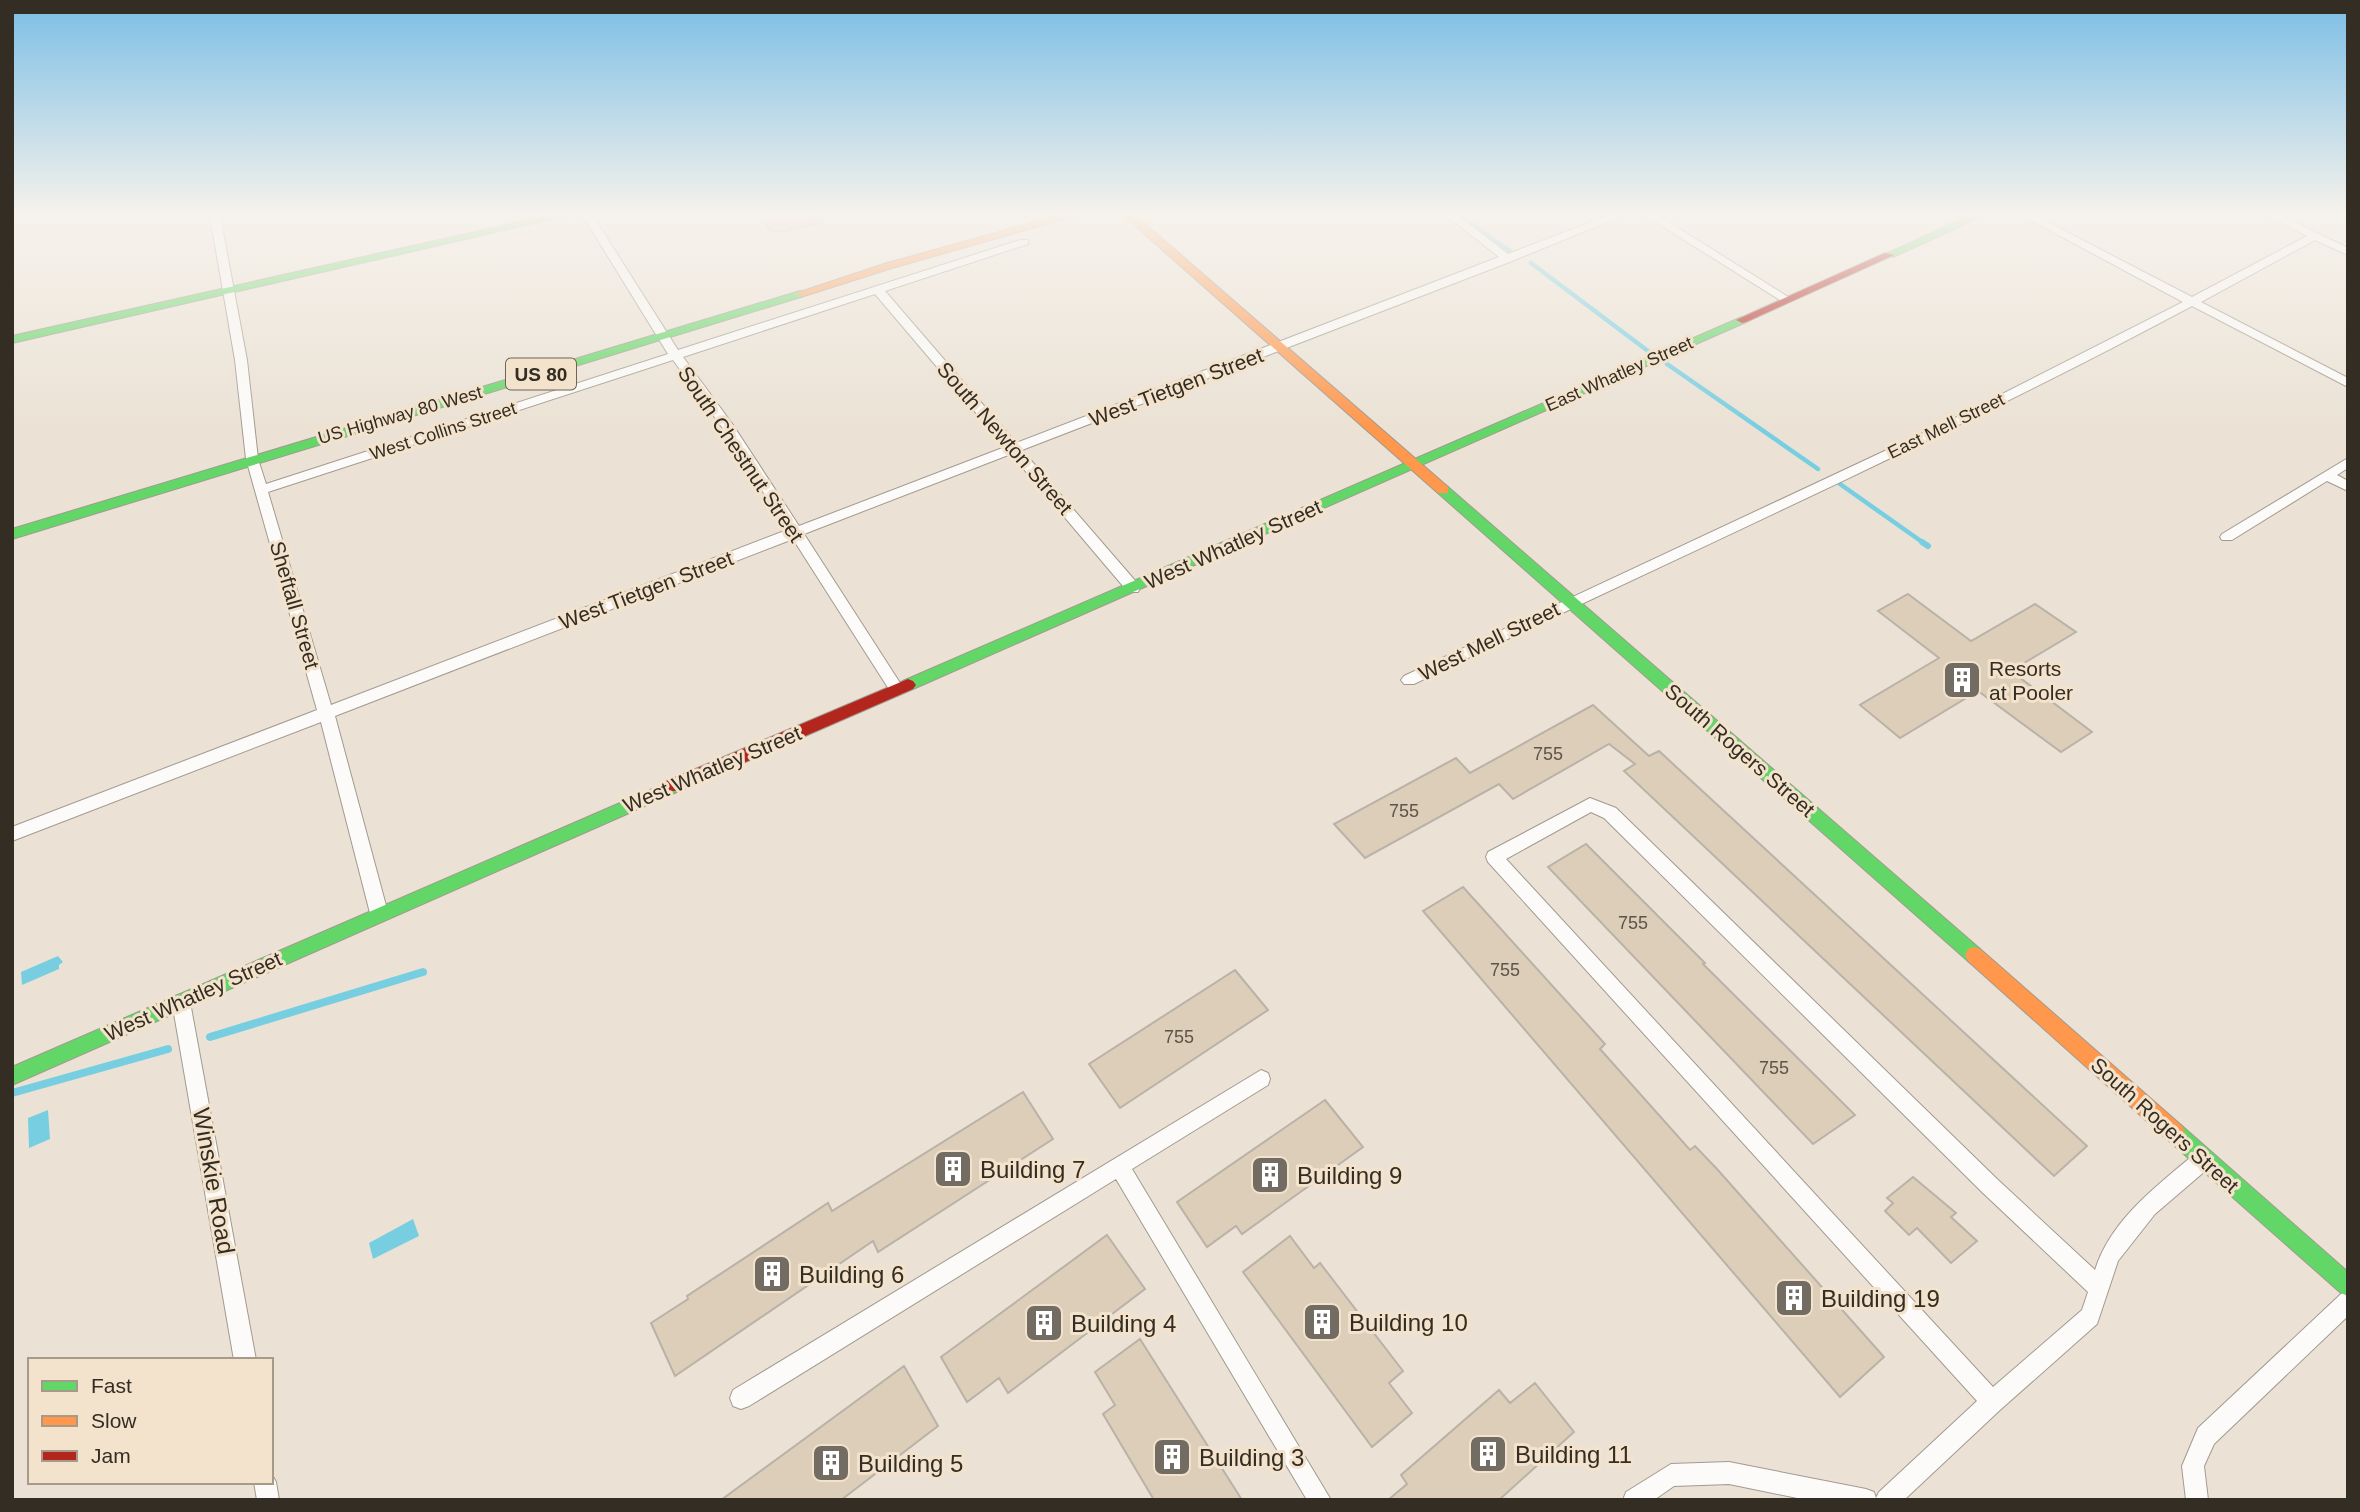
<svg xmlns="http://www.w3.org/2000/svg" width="2360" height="1512" font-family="Arial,sans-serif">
<rect width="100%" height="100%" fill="#ebe2d5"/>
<path fill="#78cee1" d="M58 956 63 962 59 965V969L22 985 21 972Z
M48 1110 50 1139 29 1148 28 1118Z
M413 1219 419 1236 373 1259 369 1243Z"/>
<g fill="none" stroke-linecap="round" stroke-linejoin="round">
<path stroke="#78cee1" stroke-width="4.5" d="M1460 216 1510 251
M1531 263 1648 351
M1667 364 1818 469
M1840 484 1925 544"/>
<path stroke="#78cee1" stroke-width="6" d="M1922 542 1928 546"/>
<path stroke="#78cee1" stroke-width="8" d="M210 1037 423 972
M12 1093 168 1049"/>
</g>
<path fill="#dcceb8" stroke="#bab2a8" stroke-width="2" d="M761 216H822L823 222 782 232 780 230 771 232Z
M1908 594 1971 641 2035 604 2076 632 2011 671 2092 732 2061 752 1978 691 1900 738 1860 705 1939 658 1878 611Z
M1593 705 1649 756 1659 751 2087 1146 2054 1176 1624 771 1635 764 1609 744 1513 799 1499 784 1365 858 1334 824 1456 758 1470 773Z
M1586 844 1705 963 1703 964 1855 1115 1813 1144 1548 867Z
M1463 887 1605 1044 1600 1049 1690 1150 1695 1146 1717 1169 1884 1357 1840 1397 1423 911Z
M1235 970 1268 1010 1120 1108 1089 1064Z
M1023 1092 1053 1139 878 1252 873 1241 675 1376 651 1323 688 1299 687 1296 828 1203 832 1211Z
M1325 1100 1363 1147 1242 1234 1236 1226 1207 1247 1177 1202Z
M1913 1177 1956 1213 1951 1217 1977 1241 1951 1263 1917 1228 1909 1235 1885 1211 1893 1203 1887 1198Z
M1107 1235 1145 1289 1008 1393 999 1378 967 1402 941 1357Z
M1290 1236 1314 1268 1320 1263 1403 1371 1389 1383 1412 1413 1372 1447 1243 1272Z
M1140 1339 1242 1500H1154L1103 1414 1115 1405 1095 1372Z
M904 1366 938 1426 841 1500H721Z
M1535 1383 1574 1432 1499 1500H1388L1407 1484 1401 1475 1499 1390 1510 1403Z"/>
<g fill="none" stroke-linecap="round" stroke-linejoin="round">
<defs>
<path id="street" d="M210 216H220L247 360 258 459 266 484 668 354 583 216H593L678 350 1020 240H1028V244L885 291 1016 443 1499 257 1447 216H1459L1508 254 1607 216H1622L1512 261 1022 450 1138 584 1140 588 1138 592H1128L1011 454 804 534 902 686 905 690 902 694H892L793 539 335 716 388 913 385 918 379 920 373 918 370 913 321 722 12 841V827L317 710 246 459 235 360ZM875 294 1005 447 799 526 733 425 683 357ZM673 360 724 430 787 530 331 705 268 492Z
M1646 216H1659L1793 300 1783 302Z
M2023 216H2036L2192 297 2307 236 2268 216H2282L2348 248V255L2315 240 2201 302 2348 378V387L2192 306C1938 442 1674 558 1414 684H1404L1401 680 1404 676 1955 418 2183 302Z
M2348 458V468L2337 475 2348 481V491L2327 481 2232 540H2222L2220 537 2222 534Z
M1590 798 1616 808 1997 1179 2095 1270C2111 1219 2158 1185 2197 1152L2204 1149 2211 1152 2214 1159 2211 1166 2155 1214 2118 1261 2097 1324 2000 1410 1904 1500H1807L1729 1484 1674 1486 1654 1500H1623L1626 1492 1671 1464 1729 1462 1866 1489 1874 1492 1876 1498 1879 1492 1977 1401 1488 862 1486 857 1488 852ZM1591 812 1604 818 1983 1193 2088 1292 2082 1310 1993 1387 1506 859Z
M181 994 187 996 190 1002 256 1360H234L172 1002 175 996Z
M1261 1070 1268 1073 1270 1079 1268 1085 1132 1169 1331 1500H1307L1116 1179 749 1406 741 1409 733 1406 730 1398 733 1390Z
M2348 1291V1316L2214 1444 2204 1466 2208 1500H2186L2182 1466 2198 1428 2341 1294Z
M271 1473 276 1482 279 1500H257L254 1482H271Z"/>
<path id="fast" d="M546 216H566L12 343V336Z
M1969 216H1983L1893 257 1884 255Z
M800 291 806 294 804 296 12 539V529Z
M1742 317 1748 320 1746 322 913 689H903L900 685 903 681Z
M1443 486 1448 487 1980 949 1983 955 1980 961 1974 963 1968 961 1438 493 1436 490Z
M673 780 679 781 681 786 679 791 12 1085V1067Z
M2175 1124 2182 1126 2348 1272V1296L2341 1293 2168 1140 2165 1133 2168 1126Z"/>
<path id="slow" d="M1057 216H1075L892 268 804 296 794 294 884 264Z
M1124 216H1136L1448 487V493H1438Z
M1974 947 1980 949 2182 1126 2185 1133 2182 1140 2175 1142 2168 1140 1968 961 1965 955 1968 949Z"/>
<path id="jam" d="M1885 253 1894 255 1746 322 1742 323 1736 320Z
M908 679 913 681 916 685 913 689 679 791H667L665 786 667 781Z"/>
</defs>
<use href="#street" stroke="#a19a90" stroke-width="2"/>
<use href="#fast" stroke="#a19a90" stroke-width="2"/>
<use href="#slow" stroke="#a19a90" stroke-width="2"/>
<use href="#jam" stroke="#a19a90" stroke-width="2"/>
<use href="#street" fill="#fcfbf9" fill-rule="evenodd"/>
<use href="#fast" fill="#63d668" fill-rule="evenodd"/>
<use href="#slow" fill="#ff974d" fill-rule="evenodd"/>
<use href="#jam" fill="#b3261e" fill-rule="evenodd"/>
</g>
<linearGradient id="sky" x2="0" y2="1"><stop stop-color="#7bbee5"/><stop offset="0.5" stop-color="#f6f2ec"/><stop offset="1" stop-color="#f6f2ec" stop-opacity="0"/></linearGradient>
<rect width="2360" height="428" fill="url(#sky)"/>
<defs>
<symbol id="building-square" viewBox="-11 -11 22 22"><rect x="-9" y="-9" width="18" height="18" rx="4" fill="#736c62" stroke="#f4e3cc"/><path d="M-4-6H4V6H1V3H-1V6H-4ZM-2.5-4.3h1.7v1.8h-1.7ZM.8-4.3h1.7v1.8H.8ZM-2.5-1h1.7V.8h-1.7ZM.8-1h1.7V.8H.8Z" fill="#fff"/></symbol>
</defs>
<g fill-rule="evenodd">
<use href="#building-square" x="1940" y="658" width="44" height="44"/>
<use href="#building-square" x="931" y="1147" width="44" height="44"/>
<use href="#building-square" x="1248" y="1153" width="44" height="44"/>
<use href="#building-square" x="750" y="1252" width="44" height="44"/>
<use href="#building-square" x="1772" y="1276" width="44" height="44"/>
<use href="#building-square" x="1300" y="1300" width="44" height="44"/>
<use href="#building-square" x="1022" y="1301" width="44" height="44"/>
<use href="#building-square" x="1466" y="1432" width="44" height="44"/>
<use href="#building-square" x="1150" y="1435" width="44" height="44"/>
<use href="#building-square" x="809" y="1441" width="44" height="44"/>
</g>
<g text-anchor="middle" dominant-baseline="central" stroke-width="6" stroke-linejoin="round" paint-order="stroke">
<g font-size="18" fill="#332d24" stroke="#f4e3cc">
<text transform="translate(1619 374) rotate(-24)">East Whatley Street</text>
<text transform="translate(400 415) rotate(-16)">US Highway 80 West</text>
<text transform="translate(1946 426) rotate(-26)">East Mell Street</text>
<text transform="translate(443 431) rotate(-18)">West Collins Street</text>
</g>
<g font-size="18" fill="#5d5549">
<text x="1548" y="754">755</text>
<text x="1404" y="811">755</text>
<text x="1633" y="923">755</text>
<text x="1505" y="970">755</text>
<text x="1179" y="1037">755</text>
<text x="1774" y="1068">755</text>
</g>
<rect fill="#f4e3cc" stroke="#6d6456" stroke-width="2" x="506" y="358.5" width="70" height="31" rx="5"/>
<g font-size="19" font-weight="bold" fill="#332d24">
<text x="541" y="374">US 80</text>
</g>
<g font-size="21" fill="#332d24" stroke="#f4e3cc">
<text transform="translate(1176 387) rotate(-21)">West Tietgen Street</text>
<text transform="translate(1005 438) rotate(49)">South Newton Street</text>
<text transform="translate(741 454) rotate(56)">South Chestnut Street</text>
<text transform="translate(1233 544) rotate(-24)">West Whatley Street</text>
<text transform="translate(646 590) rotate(-21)">West Tietgen Street</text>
<text transform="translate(295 605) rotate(74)">Sheftall Street</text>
<text transform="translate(1489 641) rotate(-26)">West Mell Street</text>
<text transform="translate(1740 750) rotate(41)">South Rogers Street</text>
<text transform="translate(712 769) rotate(-23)">West Whatley Street</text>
<text transform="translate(193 996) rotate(-24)">West Whatley Street</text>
<text transform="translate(2165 1125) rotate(42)">South Rogers Street</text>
</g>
<g font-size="21" fill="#332d24" stroke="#f4e3cc" text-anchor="start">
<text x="1989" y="668">Resorts<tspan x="1989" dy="24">at Pooler</tspan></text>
</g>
<g font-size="24" fill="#332d24" stroke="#f4e3cc" text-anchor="start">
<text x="980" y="1169">Building 7</text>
<text x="1297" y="1175">Building 9</text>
<text x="799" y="1274">Building 6</text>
<text x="1821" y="1298">Building 19</text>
<text x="1349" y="1322">Building 10</text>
<text x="1071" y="1323">Building 4</text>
<text x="1515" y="1454">Building 11</text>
<text x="1199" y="1457">Building 3</text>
<text x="858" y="1463">Building 5</text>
</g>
<g font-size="24" fill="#332d24" stroke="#f4e3cc">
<text transform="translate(214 1181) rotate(80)">Winskie Road</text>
</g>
</g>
<rect width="2360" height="1512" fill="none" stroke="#332d24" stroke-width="28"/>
<rect x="28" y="1358" width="245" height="126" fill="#f4e3cc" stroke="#a79a89" stroke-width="2"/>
<rect x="42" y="1381" width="35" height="10" fill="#63d668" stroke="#a79a89" stroke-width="2"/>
<text x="91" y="1393" font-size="21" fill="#332d24">Fast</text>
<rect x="42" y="1416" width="35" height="10" fill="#ff974d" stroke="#a79a89" stroke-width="2"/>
<text x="91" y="1428" font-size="21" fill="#332d24">Slow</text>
<rect x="42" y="1451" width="35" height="10" fill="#b3261e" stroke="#a79a89" stroke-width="2"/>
<text x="91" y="1463" font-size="21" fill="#332d24">Jam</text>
</svg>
